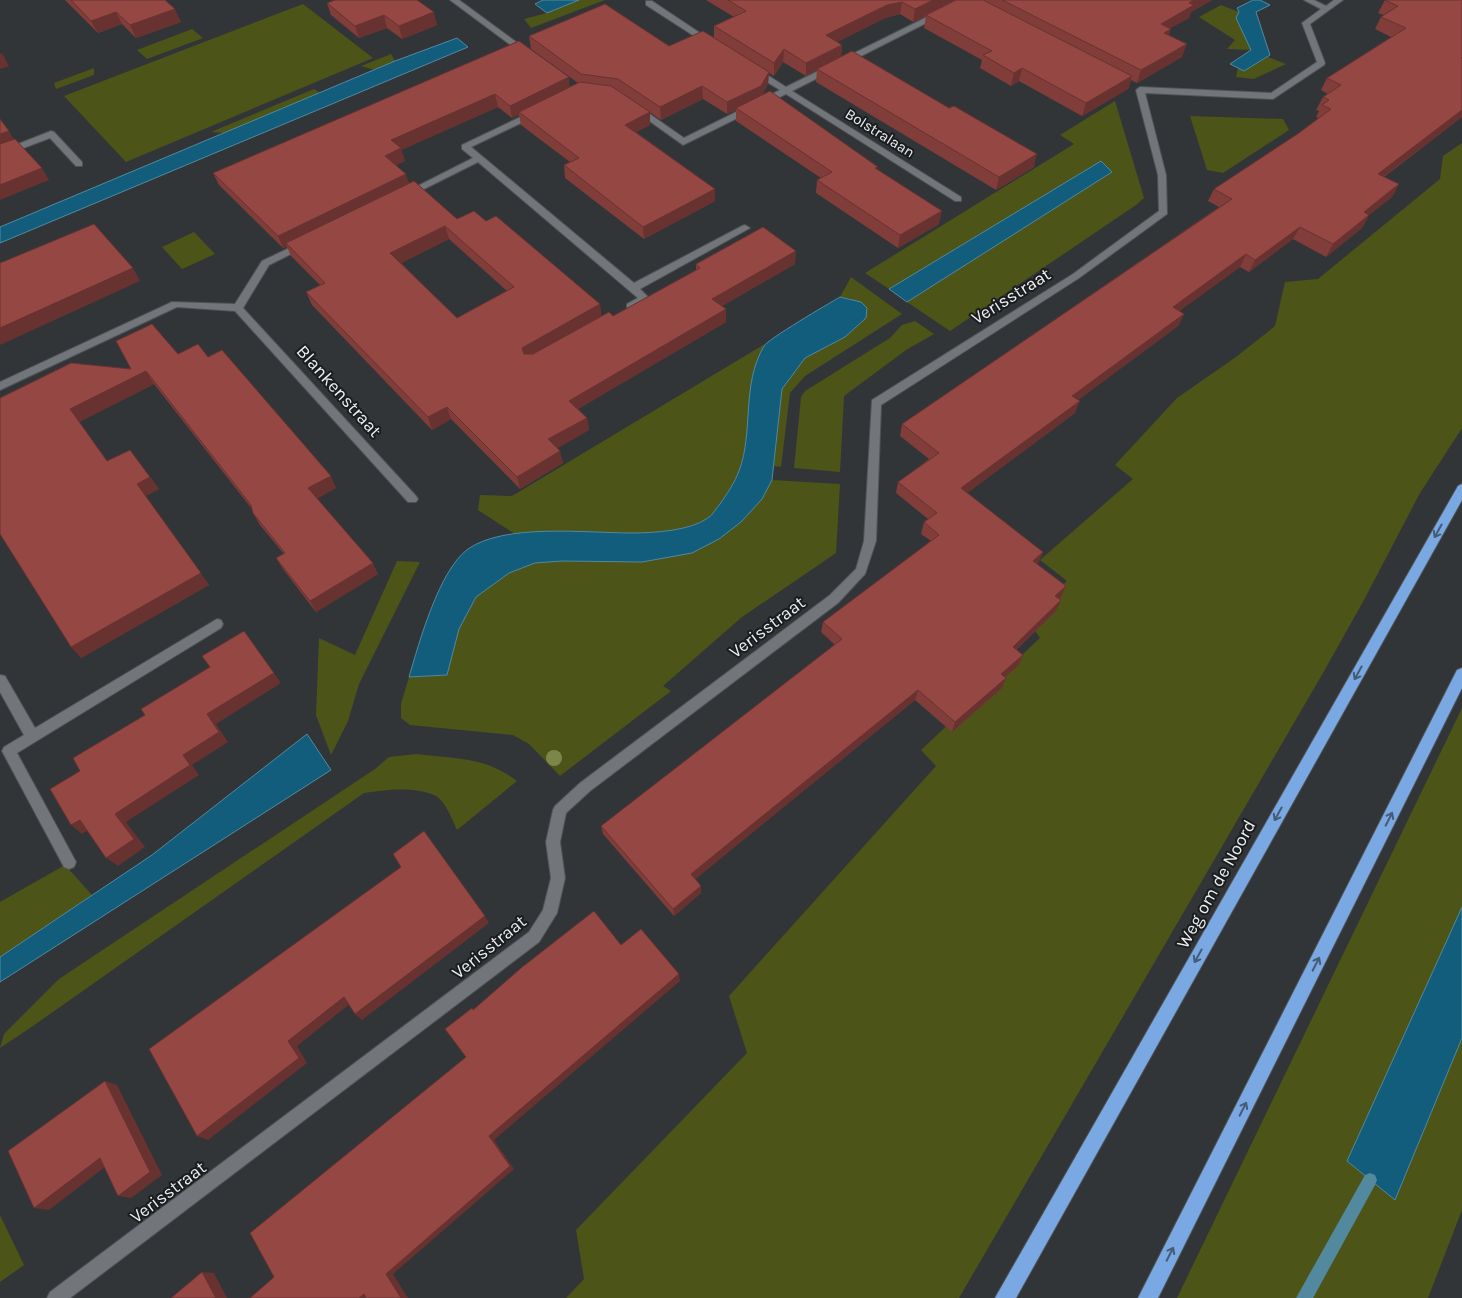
<svg xmlns="http://www.w3.org/2000/svg" width="1462" height="1298" font-family="Karla,sans-serif">
<rect width="100%" height="100%" fill="#313538"/>
<path fill="#4d5418" d="M579 0H605L531 28 524 19 547 13Z
M303 4 373 58 126 162 64 96Z
M1221 5 1239 12 1236 18 1251 50 1227 49 1235 40 1199 17Z
M192 29 203 38 147 59 137 50Z
M391 54 395 61 375 70 361 66Z
M1268 57 1286 64 1254 79 1236 77 1238 68 1244 71Z
M94 68V75L56 89 54 83Z
M314 89 320 93 225 133 211 132Z
M1115 101 1144 198 1136 205 950 331 907 302 1112 172 1101 161 889 289 865 273 1074 144 1060 135Z
M1190 116 1283 119 1289 130 1223 173 1207 170Z
M1462 143V428L1420 493 1364 600 1323 673 959 1298H566L584 1279 576 1230 747 1053 729 996 936 766 921 750 1040 638 1027 619 1067 581 1040 560 1133 479 1115 465 1177 398 1236 357 1275 326 1285 282 1318 279 1440 179 1443 156Z
M194 232 215 254 182 269 162 247Z
M851 277 902 314 805 376 790 393 781 467 774 466 782 389 805 358 845 337 851 299 840 297Z
M915 321 934 334 906 350 844 396 840 472 794 468 801 397 805 391 890 338 902 325Z
M765 344C761 355 755 366 753 377 748 407 749 441 739 471 735 482 718 511 708 518 673 542 571 533 528 532L515 534 478 510 480 495 512 496Z
M772 480 840 484 836 553 742 617 663 686 671 691 560 776 529 744 513 735 410 725 401 718V704L409 677 447 675 459 629 476 597 509 573 535 563 562 561 642 562 719 539 741 522 762 499Z
M397 561 420 562 359 684 348 721 331 755 316 715 319 638 355 655Z
M1462 708V907L1347 1161 1395 1200 1462 1038V1210L1428 1298H1177Z
M416 754C455 759 484 756 517 781L457 830C452 819 445 800 434 795 413 786 384 790 364 793L33 1026 0 1048 4 1034 59 979 375 769 389 757Z
M65 865 92 895 0 957V902Z
M0 1215 24 1265 0 1282Z"/>
<path fill="#125d7c" stroke="#53899f" d="M543 0H579L547 13 535 4Z
M1253 0H1260L1270 5 1256 12 1270 55 1244 71 1230 64 1251 50 1236 18 1239 12 1237 8Z
M457 38 468 47 0 243V227L395 61Z
M1101 161 1112 172 907 302 889 289Z
M840 297 861 302 867 308 866 318 845 337 805 358 782 389 772 480 762 499 741 522 719 539 692 553 642 562 562 561 535 563 509 573 476 597 459 629 447 675 409 677C419 643 439 570 468 549 505 523 587 533 631 533 653 533 690 531 708 518 713 515 716 508 720 504 727 494 735 482 739 471 754 431 741 385 764 346 768 339 828 304 840 297Z
M307 734 331 770 0 982V957L152 855Z
M1462 907V1038L1395 1200 1347 1161Z"/>
<g fill="none" stroke-linecap="round" stroke-linejoin="round">
<path fill="#53899f" fill-rule="evenodd" d="M1370 1173 1375 1175 1377 1180 1375 1185 1313 1298H1296L1365 1175Z"/>
<defs>
<path id="minor" d="M450 0H459L531 53 524 55Z
M1304 0H1314L1326 6 1334 0H1343L1310 24 1325 63 1324 65 1273 99 1145 93 1166 175 1167 214 1079 278 881 405 876 541 865 574 838 603 590 791 566 813 560 842 565 878 557 913 539 942 70 1298H47L50 1292 529 932 543 910 551 878 546 842 553 810 555 806 580 783 830 595 856 569 864 541 872 400 1073 274 1159 211 1158 175 1136 90 1140 87 1271 93 1317 62 1302 23 1321 9Z
M646 1H652L715 43 708 45 646 5Z
M935 13 942 15 792 91 961 197V201H955L786 94 683 145 634 110 641 108 684 138 780 90 752 73V69H758L786 87Z
M535 110 539 113 538 115 471 147 634 283 742 226 745 225 750 228 640 289 650 299 631 309 627 308V304L638 298 478 162 408 197H402L400 195 473 158 462 149V145Z
M51 131 54 132 82 162V166H76L50 138 0 157V151Z
M304 241 307 242V246L269 265 243 308 416 496 418 499 416 502H408L235 311 177 307 0 390V382L172 302 235 304 262 261Z
M217 619 221 620 223 624 221 628 17 753 76 862 74 867 69 869 64 867 2 751 4 747 24 735 0 692V675L5 676 35 728Z"/>
<path id="trunk" d="M1462 484V500L1016 1298H995L1458 486Z
M1462 668V688L1158 1298H1138L1457 670Z"/>
</defs>
<use href="#minor" stroke="#505356" stroke-width="2"/>
<use href="#trunk" stroke="#505356" stroke-width="2"/>
<use href="#minor" fill="#72767a" fill-rule="evenodd"/>
<use href="#trunk" fill="#79a8e2" fill-rule="evenodd"/>
</g>
<circle fill="#7c864b" cx="554" cy="758" r="8"/>
<path fill="#803d3a" fill-rule="evenodd" d="M65 0H165L181 22 136 38 122 24 98 33Z
M706 0H1212L1191 12 1189 18 1170 28 1169 35 1182 57 1137 83 1131 80 1128 89 1082 116 1019 81 1011 86 980 68 982 60 924 28 926 16 913 22 900 14 885 18 837 42 842 45 841 56 1034 167 996 190 816 82 817 70 806 76 783 62 774 76 769 73 768 84 762 95 877 170 939 224 898 248 816 193 817 180 821 178 736 121V110L727 114 703 99 661 120 619 91 650 112V125L636 132 715 189V201L644 239 565 178 564 165 570 162 521 125 519 115 512 118 498 107 401 150 405 161 396 165 409 183 457 219 486 221 600 304 601 316H613L696 270V264H795L722 306 726 309V322L578 409 587 418 589 430 557 448 563 463 520 489 451 419 432 430 312 305 306 292 320 285 291 256 287 247 283 248 219 185 213 173 519 41 570 87 578 83 531 49 529 36 669 46 714 38V26L734 17ZM449 239 507 291 457 318 401 263Z
M1385 0H1462V117L1384 177 1399 184 1392 197 1369 215 1362 228 1326 257 1293 239 1249 272 1240 267 1179 311 1184 314 1178 326 1078 400 1075 413 967 493 1043 552 1037 564 1066 586 1061 597 1059 599 1056 611 1016 650 1023 655 1018 666 1005 677 1006 678 1002 688 952 732 915 700 695 879 701 886V893L674 916 603 834 601 826 835 645 821 632 823 622 931 541 921 534 924 522 928 519 896 493 898 482 929 459 900 436 902 424 1219 207 1208 201 1214 189 1299 133 1319 118 1316 117 1319 111 1316 110 1323 97 1328 94 1321 90 1327 78 1391 37 1375 29 1381 17 1384 15 1378 13Z
M327 3 437 25 402 39 387 28 359 38 331 15Z
M178 354 208 357 336 488 317 498 378 574 316 612 283 569 276 558 284 554 260 525 253 513 252 509 154 384 79 422 107 461 150 477 159 489 145 496 209 585 81 658 0 398 131 369Z"/>
<path fill="#683230" d="M933 0H957L913 22 915 9Z
M1194 0H1212L1191 12 1189 18 1156 36 1161 24Z
M902 2 900 14 885 18 825 48 826 35 887 5Z
M175 9 181 22 136 38 130 25Z
M116 12 122 24 98 33 91 21Z
M434 12 437 25 402 39 399 26Z
M384 15 387 28 359 38 355 26Z
M1171 29 1166 42 1164 33Z
M1187 44 1182 57 1137 83 1141 70Z
M842 45 841 58 817 69V70L806 76V63Z
M784 49 783 62 774 76V63Z
M2 53 9 66 0 69V54Z
M1022 68 1019 81 1011 86 1014 73Z
M769 72 768 84 760 98 736 108V110L727 114V102Z
M1132 76 1128 89 1082 116 1086 103Z
M569 77 570 90 519 112V115L512 118 510 106Z
M702 86 703 99 661 120 660 107Z
M495 94 498 107 401 150 405 161 389 168 385 156 391 140Z
M1462 110V117L1371 186 1378 174Z
M650 112V125L626 137 625 125Z
M9 131 16 143 0 149V134Z
M1037 154 1034 167 996 190 999 177Z
M42 168 49 180 0 200V185Z
M406 174 410 187 286 243 287 247 283 248 278 236Z
M1399 184 1392 197 1356 225 1364 212Z
M715 189V201L644 239 643 227Z
M942 211 939 224 898 248 900 235Z
M1369 215 1362 228 1326 257 1333 244Z
M445 226 449 239 394 266 390 253Z
M1300 227 1293 239 1249 272 1255 260Z
M796 251 795 264 713 311 712 299Z
M1246 254 1240 267 1167 320 1173 307Z
M133 268 140 281 0 345V328Z
M600 304 601 317 525 360 522 348Z
M726 309V322L571 413 569 401Z
M1184 314 1178 326 1067 408 1072 396Z
M146 371 154 384 79 422 70 409Z
M1080 401 1075 413 958 500 961 488Z
M447 407 451 419 432 430 428 417Z
M587 418 589 430 551 452 548 439Z
M560 451 563 463 520 489 517 477Z
M331 476 336 488 315 500 308 488Z
M150 477 159 489 145 496 209 585 81 658 71 647 137 484Z
M1043 552 1038 564 1028 572 1033 561Z
M373 563 378 574 316 612 310 601Z
M1066 586 1061 597 1050 607 1055 596Z
M1061 600 1056 611 1008 657 1013 647Z
M1023 655 1018 666 997 684 1001 674Z
M274 673 281 683 216 724 228 742 192 765 199 775 126 822 145 847 118 866 106 858 115 814 183 755 207 714Z
M1006 678 1002 688 952 732 955 722Z
M918 690 915 700 692 882 691 874Z
M80 820 91 828 82 834 71 825Z
M701 886V893L674 916 673 909Z
M485 916 489 923 362 1020 355 1014Z
M679 974 680 981 494 1140 514 1169 393 1274 408 1298H401L386 1274 489 1136Z
M344 997 351 1003 297 1046 307 1063 208 1140 197 1136 288 1041Z
M105 1081 117 1085 162 1175 131 1198 118 1196Z
M100 1158 113 1161 49 1210 34 1208Z
M202 1272 214 1273 227 1298H216Z
M364 1294 367 1298H359Z"/>
<path fill="#954744" stroke="#683230" fill-rule="evenodd" d="M71 0H165L175 9 130 25 116 12 91 21Z
M335 0H417L434 12 399 26 384 15 355 26 327 3Z
M728 0H933L915 9 902 2 887 5 826 35 842 45 806 63 784 49 774 63 714 26 746 11Z
M956 0H983L1132 76 1086 103 1022 68 1014 73 983 55 992 51 926 15Z
M1002 0H1194L1189 3 1194 5 1161 24 1171 29 1164 33 1187 44 1141 70Z
M1385 0H1462V57L1461 58H1462V110L1378 174 1399 184 1364 212 1369 215 1333 244 1300 227 1255 260 1246 254 1173 307 1184 314 1072 396 1080 401 961 488 1043 552 1033 561 1066 586 1055 596 1061 600 1013 647 1023 655 1001 674 1006 678 955 722 918 690 691 874 701 886 673 909 601 826 842 639 823 622 939 535 924 522 937 513 898 482 939 453 902 424 1232 199 1214 189 1299 133 1331 109 1322 105 1329 100 1323 97 1341 85 1327 78 1406 28 1381 17 1398 6Z
M605 4 669 46 703 31 769 72 761 86 727 102 702 86 660 107 618 79 581 74 529 36Z
M519 41 569 77 510 106 495 94 391 140 401 148 385 156 406 174 278 236 213 173Z
M852 51 949 108 954 106 1037 154 999 177 817 69Z
M580 82 611 86 650 112 625 125 715 189 643 227 564 165 579 158 519 112Z
M770 91 878 167 875 168 942 211 900 235 817 180 832 172 736 108Z
M0 119 9 131 0 134Z
M15 139 42 168 0 185V144Z
M414 181 457 219 474 211 486 221 496 216 600 304 522 348 524 354H533L609 312 613 316 700 268 696 264 763 227 796 251 712 299 726 309 569 401 587 418 548 439 560 451 517 477 447 407 428 417 306 292 325 283 286 243ZM445 226 514 287 457 318 390 253Z
M94 224 133 268 0 328V263Z
M152 324 178 354 198 344 208 357 222 350 331 476 308 488 373 563 310 601 276 558 285 553 253 513 251 505 146 371 70 409 107 461 130 450 150 477 137 484 201 573 71 647 0 534V398L71 363 131 369 116 341Z
M244 631 274 673 207 714 219 732 183 755 190 765 115 814 134 839 106 858 80 820 71 825 50 789 80 771 73 758 145 715 141 709 210 667 202 656Z
M424 831 485 916 355 1014 344 997 288 1041 299 1058 197 1136 149 1049 401 867 393 854Z
M594 911 621 945 641 929 679 974 489 1136 510 1166 386 1274 401 1298H366L364 1294 359 1298H250L274 1277 250 1233 466 1057 445 1029 472 1008 473 1010 521 968Z
M105 1081 150 1172 118 1196 100 1158 34 1208 8 1151Z
M202 1272 216 1298H171Z"/>
<defs><path id="oneway-shaft" d="M-6 0H5M1.5-3L5.5 0L1.5 3" fill="none" stroke-width="1.6" stroke-linecap="round" stroke-linejoin="round" transform="scale(1.25)"/></defs>
<g stroke="#455b76">
<use href="#oneway-shaft" transform="translate(1438 531) rotate(119)"/>
<use href="#oneway-shaft" transform="translate(1358 673) rotate(119)"/>
<use href="#oneway-shaft" transform="translate(1278 814) rotate(119)"/>
<use href="#oneway-shaft" transform="translate(1389 819) rotate(-63)"/>
<use href="#oneway-shaft" transform="translate(1198 956) rotate(119)"/>
<use href="#oneway-shaft" transform="translate(1316 964) rotate(-63)"/>
<use href="#oneway-shaft" transform="translate(1243 1109) rotate(-63)"/>
<use href="#oneway-shaft" transform="translate(1170 1254) rotate(-63)"/>
</g>
<g text-anchor="middle" dominant-baseline="central" stroke-width="4" stroke-linejoin="round" paint-order="stroke">
<g font-size="15" fill="#eceff1" stroke="#1a1c1e">
<text transform="translate(880 133) rotate(32)">Bolstralaan</text>
</g>
<g font-size="18" fill="#eceff1" stroke="#1a1c1e">
<text transform="translate(1011 296) rotate(-32)">Verisstraat</text>
<text transform="translate(339 391) rotate(48)">Blankenstraat</text>
<text transform="translate(767 627) rotate(-37)">Verisstraat</text>
<text transform="translate(1216 884) rotate(-61)">Weg om de Noord</text>
<text transform="translate(489 947) rotate(-39)">Verisstraat</text>
<text transform="translate(168 1192) rotate(-37)">Verisstraat</text>
</g>
</g>
</svg>
